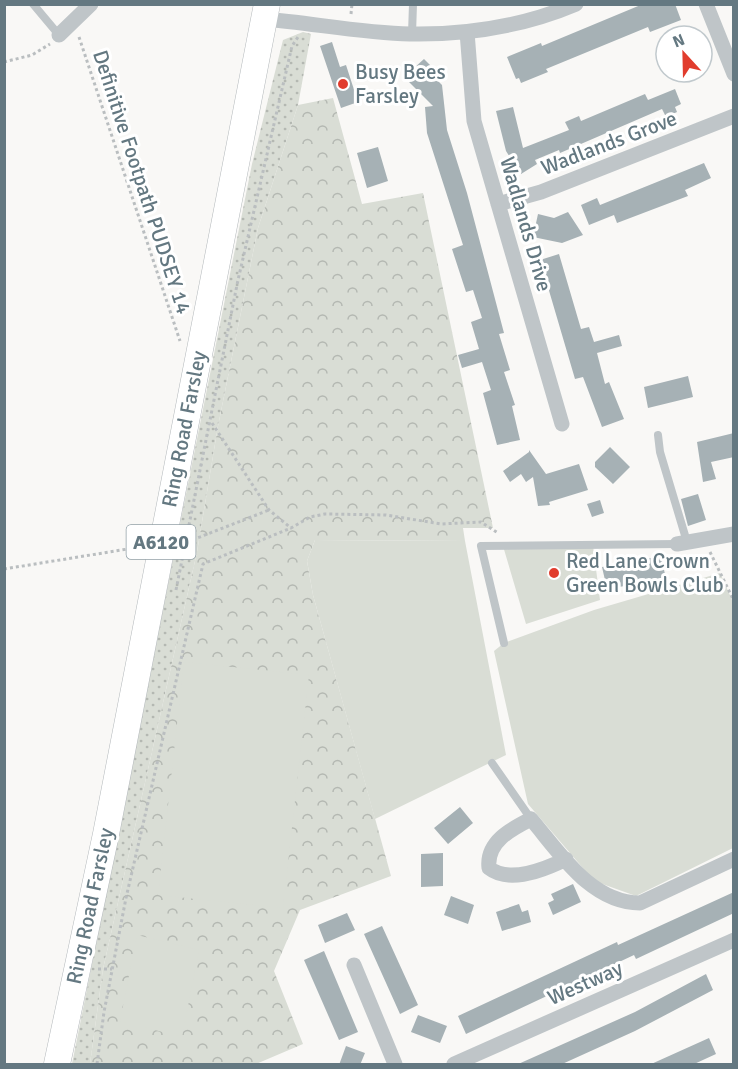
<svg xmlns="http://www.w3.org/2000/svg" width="738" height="1069" font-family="Signika,sans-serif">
<defs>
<pattern id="grass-dots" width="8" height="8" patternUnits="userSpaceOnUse" patternTransform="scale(1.5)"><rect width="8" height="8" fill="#d9ddd5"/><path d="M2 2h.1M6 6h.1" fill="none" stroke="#b4b8b2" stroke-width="1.8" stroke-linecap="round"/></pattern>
<pattern id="forest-crowns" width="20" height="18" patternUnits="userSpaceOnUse" patternTransform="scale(1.5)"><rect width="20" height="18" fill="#d9ddd5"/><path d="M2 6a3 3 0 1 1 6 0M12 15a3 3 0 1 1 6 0" fill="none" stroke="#b4b8b2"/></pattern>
</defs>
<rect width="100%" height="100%" fill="#f9f8f6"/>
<path fill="url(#grass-dots)" d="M303 32 311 34 298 105 258 228 218 426 197 552 103 969 90 1064H72L252 164 283 40Z"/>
<path fill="url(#forest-crowns)" d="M333 98 362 204 423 193 493 528H463L465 541 315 540 307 561 313 595 391 876 300 910 274 971 303 1044 256 1064H90L103 969 197 552 218 426 258 228 298 105Z"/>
<path fill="#d9ddd5" d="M315 540 465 541 506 755 375 819 313 595 307 561Z
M503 546H593L600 600 526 624Z
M720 573 733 602V848L636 896 594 881 528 804 494 651 504 643 594 610Z
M184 662 309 675 283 908 158 895Z
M137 935 199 950 182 1037 120 1021Z"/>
<path fill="#a6b1b5" d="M643 4H675L681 20 650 32 648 27 546 69 548 72 521 83 519 78 516 79 507 57 541 43 542 46Z
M332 42 340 67 346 65 358 102 341 108 320 46Z
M424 59 441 76 438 81 442 85 447 130 467 193 504 333 499 334 510 370 504 372 515 405 512 406 520 440 497 445 483 393 491 390 482 362 462 368 458 355 479 349 471 322 482 318 473 290 466 292 452 249 463 245 427 133 425 107 433 106 404 77Z
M675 89 681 104 675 107 677 112 666 117 662 109 560 153 559 150 535 160 537 164 521 174 506 151 496 111 513 107 523 148 569 130 565 122 579 116 581 121 645 94 648 100Z
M378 147 388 181 367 188 357 153Z
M704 163 711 178 685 190 688 196 617 223 614 215 589 225 581 205 597 198 600 205Z
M568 212 583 235 562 243 533 237 538 214 554 218Z
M559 254 581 329 589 327 594 342 619 335 622 346 597 353 605 384 609 382 624 419 602 427 583 377 575 379 540 260Z
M688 376 693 397 648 408 644 387Z
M734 433V457L711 462 716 479 703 482 697 442Z
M610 447 630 467 613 484 595 467V462Z
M529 450 546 474 579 464 588 490 549 502 550 505 538 506 533 477 526 482 521 474 510 482 503 471 529 452Z
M698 494 706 520 688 526 681 499Z
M600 500 604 513 592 517 587 504Z
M661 556 666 579 607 589 602 567Z
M460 807 473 823 448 844 434 828Z
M443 853V886L421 887V854Z
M573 884 581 902 553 915 548 903 554 900 551 894Z
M734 892V913L636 959 634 955 466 1034 458 1016 617 942 618 945Z
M451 896 474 905 468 924 444 915Z
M519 904 522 912 528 910 531 922 502 931 496 912Z
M347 913 355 930 325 943 318 925Z
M382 926 418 1005 400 1014 364 934Z
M324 951 358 1032 339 1040 304 960Z
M706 974 713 990 635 1031 560 1065H516L635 1012Z
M418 1015 447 1026 440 1043 411 1032Z
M709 1038 716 1054 692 1065H649Z
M346 1046 365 1053 360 1065H339Z"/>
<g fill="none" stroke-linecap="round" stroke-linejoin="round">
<defs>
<path id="trunk" d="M57 1064 106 834 267 4"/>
</defs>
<use href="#trunk" stroke="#b3b8bb" stroke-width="27"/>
<path stroke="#babec0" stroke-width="3" stroke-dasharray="3 3" stroke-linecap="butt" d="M351 14 352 4
M79 37 180 341
M4 62 32 55 50 44
M212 423 269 510 291 528 310 517 325 514 386 515 441 524 481 522 498 533
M187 542 269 510
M710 552 734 601
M4 569 140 547
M176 590 238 280 292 46 298 37
M98 969H112
M97 1064 104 1012 126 898 203 564 291 528"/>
<path stroke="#bfc5c8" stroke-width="8" d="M33 4 59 35
M412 34 413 4
M658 435 660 452 687 542
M504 643 481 546 677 544
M492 763 531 819"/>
<path stroke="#bfc5c8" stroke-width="15" d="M706 4 734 74
M264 19C312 23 362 33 410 34 467 35 524 26 576 4
M467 32 474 121 562 424
M59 35 91 4
M498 204 541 192 734 116
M677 544 734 534
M566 859C546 869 509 884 489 868 486 842 511 829 531 819 560 853 591 903 640 903L734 859
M354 965 395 1064
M454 1064 734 940"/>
<use href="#trunk" stroke="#fff" stroke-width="26"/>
</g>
<g fill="#e13c2d" stroke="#fff" stroke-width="2">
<circle cx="343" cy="84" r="6"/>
<circle cx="554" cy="573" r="6"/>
</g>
<g text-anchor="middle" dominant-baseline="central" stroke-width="6" stroke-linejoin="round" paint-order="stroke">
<rect fill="#fff" stroke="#92a0a7" stroke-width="1.5" x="126.5" y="525" width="69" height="34" rx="4.5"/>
<g font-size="20" font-weight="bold" fill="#647881">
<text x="161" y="542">A6120</text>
</g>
<g font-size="21" fill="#647881" stroke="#fff" text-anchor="start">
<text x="355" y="72">Busy Bees<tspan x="355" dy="24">Farsley</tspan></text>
<text x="566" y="561">Red Lane Crown<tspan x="566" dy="24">Green Bowls Club</tspan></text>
</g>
<g font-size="21" fill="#647881" stroke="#fff">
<text transform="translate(609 143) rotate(-21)">Wadlands Grove</text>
<text transform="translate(142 182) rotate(72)">Definitive Footpath PUDSEY 14</text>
<text transform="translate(526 224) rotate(74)">Wadlands Drive</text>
<text transform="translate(184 429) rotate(-79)">Ring Road Farsley</text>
<text transform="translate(90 906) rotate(-78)">Ring Road Farsley</text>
<text transform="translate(585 983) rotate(-24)">Westway</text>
</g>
</g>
<rect width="738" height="1069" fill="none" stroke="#647881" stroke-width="12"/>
<g transform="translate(684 54) rotate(338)"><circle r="28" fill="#ffffff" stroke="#c1c9cd" stroke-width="1.5"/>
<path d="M0-4.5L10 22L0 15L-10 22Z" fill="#e13c2d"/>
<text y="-9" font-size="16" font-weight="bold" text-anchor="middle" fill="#647881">N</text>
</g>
</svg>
